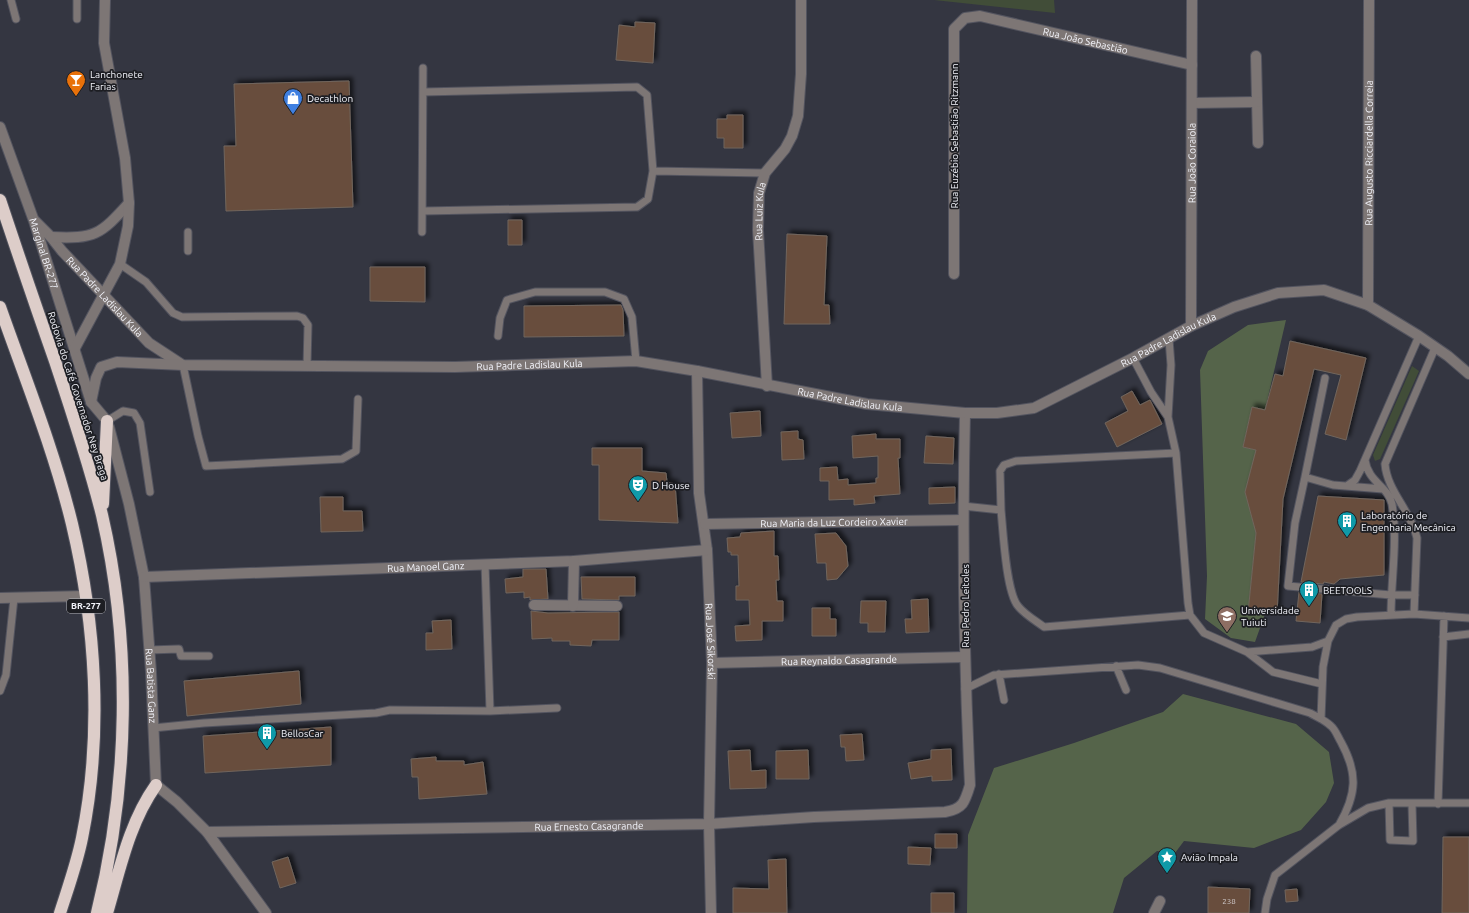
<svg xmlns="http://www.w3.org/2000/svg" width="1469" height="913" font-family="Ubuntu,sans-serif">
<defs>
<filter id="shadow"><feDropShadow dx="3.5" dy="-3.5" stdDeviation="2" flood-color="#0009"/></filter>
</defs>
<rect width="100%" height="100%" fill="#343641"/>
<path fill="#414d38" d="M934 0H1054L1055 13Z
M1412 366 1419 371 1380 459 1375 461 1373 455Z"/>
<path fill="#55644a" d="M1286 320 1265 410 1252 407 1243 447 1256 450V533L1248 613 1265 614 1255 642 1231 638 1205 619 1207 576 1200 370 1208 351 1248 325Z
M1183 694 1296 724 1329 752 1334 783 1326 802 1301 830 1254 848 1184 841 1175 853 1157 851 1124 878 1113 913H967L968 835 994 768 1074 743 1163 712Z"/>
<path fill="#674e3c" stroke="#71655d" filter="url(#shadow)" d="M635 22 655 23 653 63 616 60 619 25 635 27Z
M349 81 353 207 226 211 224 146H236L234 84Z
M727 115H743V148H724V138H717V119H727Z
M508 220H522V245H508Z
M787 234 827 236 824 305H829L830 324H784Z
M370 267H425V302L370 301Z
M621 305 623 310 624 336 524 337V306Z
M1290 341 1366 358 1346 440 1325 434 1341 375 1314 369 1283 499 1277 614 1248 613 1256 533 1245 492 1256 450 1243 447 1252 407 1265 410 1275 374 1283 376Z
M1132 391 1140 405 1150 400 1162 424 1117 447 1105 423 1128 411 1121 397Z
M760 411 761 436 732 438 730 413Z
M798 431V439L803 440 804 459 782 460 781 432Z
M876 434V439H900V458H898L900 494 874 496 875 503 854 505V499L829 500V481H820V468L837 467 838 480 848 479V485L876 483V478H878V456L853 458 852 436Z
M926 436 954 438 953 464 924 463Z
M592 448H642V471L666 473 667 482 675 484 678 523 599 520V465H592Z
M955 487V503L929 504V488Z
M1318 496 1384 500V575L1340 579 1334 584 1324 582 1323 584 1301 582Z
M320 497H343V511H362L363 531 321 532Z
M774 531V556H778L779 580H776L777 601H783V621H762V640L736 641 735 626 750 625 749 600H736V586H739L738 555H731V552H728L727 538 740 537 741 533Z
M836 533 846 546 848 566 837 579 827 580 826 563H817L815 534Z
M523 569H546L548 599 530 600V597L524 598V592L506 593 505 579 523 577Z
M581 577H635V596H619V600L582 599Z
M1299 592 1322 594 1320 623 1296 621Z
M928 599 929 632 906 633 905 619H912L911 600Z
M861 601H886L885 632H868V623H860Z
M812 608H830V619H836V636H812Z
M531 611 548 613 619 612V640H592L591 646 570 645V641H552V638L532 639Z
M451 620 452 649 426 650V633H433L432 621Z
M299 671 301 704 187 716 184 681Z
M331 727V765L205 773 203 736Z
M862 734 864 760 846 761 845 747H841L840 735Z
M951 749 952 780 932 781V776L911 779 908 763 931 759V750Z
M750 750 751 771 766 770V788L730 789 728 751Z
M808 750 809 779H776V751Z
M436 757V761H464V765L483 762 487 794 419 799 418 777H412L411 759Z
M935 834H957V848H935Z
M1443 837H1469V913H1442Z
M908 847 931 848 930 865 908 864Z
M288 857 296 883 280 888 272 862Z
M786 859 787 913H733V888L769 889 768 860Z
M1208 887 1250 889 1249 913H1208Z
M1297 889 1298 901 1286 902 1285 890Z
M931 893H954V913H931Z"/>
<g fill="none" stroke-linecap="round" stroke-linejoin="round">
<defs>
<path id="service" d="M11 0 16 19
M77 19V0
M423 92 637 87 647 95 653 171
M423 211 637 207 648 199 653 171 765 173
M422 232 423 68
M188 251V232
M120 264 146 282 173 313 182 317 297 316 303 318 308 325 307 366
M498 336 500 318 507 300 535 292H605L624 299 632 317 636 361
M1169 339 1171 365 1168 417 1176 453 1188 603 1190 615 1204 633 1247 652 1312 647 1328 641 1336 625 1346 619 1357 617 1414 614 1469 618
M1133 358 1151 392 1168 417
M183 365 198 436 206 466 342 459 356 451 358 399
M107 421 123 411 134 413 140 423 150 492
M1365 460C1368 482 1388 486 1392 504 1398 540 1391 579 1391 615
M1305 477 1325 378
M1348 485 1355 480 1360 471 1419 336
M1383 489 1333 485 1305 477 1295 523 1288 586 1391 595H1415
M963 506 1001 510C1003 530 1006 592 1018 606 1024 614 1036 621 1044 627L1190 615
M1001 510 1000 471 1004 465 1016 461 1176 453
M1414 614 1417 538C1411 511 1387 491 1385 464L1435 348
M1443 637 1469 634
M149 650 179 649 181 656H209
M1247 652 1273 672 1322 684
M1116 666 1126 690
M999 674 1004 700
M965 689 994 675 1138 665 1160 668 1310 713C1317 717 1325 720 1331 726 1335 729 1338 737 1341 742 1358 773 1357 794 1339 825
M0 691 6 675 14 598
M490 711 557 708
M1321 719 1323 667 1328 641
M153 728 204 723 376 713 390 710 490 711 485 564
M1389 803 1390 840 1413 841 1412 804
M1438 804 1444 616
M1265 913 1267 899 1275 875 1339 825 1368 808 1389 803H1469"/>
<g id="minor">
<path d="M1256 56 1258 143"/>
<path d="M1192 103 1257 102"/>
<path id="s1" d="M954 274V29L965 18 980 16 1192 65"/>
<path id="s2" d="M1368 305 1369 0"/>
<path id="s3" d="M1191 326 1192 0"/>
<path id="s4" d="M697 371 699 493 707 550 712 663 709 824 711 913"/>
<path id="s5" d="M767 386 758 230 759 193 765 173 785 149 792 136 798 116 801 74V0"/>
<path id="s6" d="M109 427 129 504 144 577 151 672 156 785 177 802 207 832 266 913"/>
<path id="s7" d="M705 524 963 520"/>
<path id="s8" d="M144 577 574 561 707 550"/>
<path d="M0 598 85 596"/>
<path d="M534 605 617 606"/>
<path d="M573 606 574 561"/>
<path id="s9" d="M712 663 965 657"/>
<path id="s10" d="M207 832 709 824 814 817 945 812C963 809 965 802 970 785 964 661 962 537 965 413"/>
<path d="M1154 913 1160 901"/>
</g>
<g id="tertiary">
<path id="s11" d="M0 127 34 221 91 402 107 421"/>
<path id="s12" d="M35 221 51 237 62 251 149 343 181 364"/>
<path d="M51 237C95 239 100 235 129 203"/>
<path d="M75 348 120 264 128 226 129 203 125 158 104 43 105 0"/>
<path id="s13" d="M91 402 96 378 101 367 117 362 183 365 455 367 636 361 697 371 867 404 965 413H997L1034 408 1133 358 1191 326 1234 307 1278 293 1324 290 1368 305 1419 336 1448 356 1469 374"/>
</g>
<path id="motorway" d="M0 200C18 254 36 307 55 361 72 412 89 463 102 515 132 645 129 785 97 913
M0 307C25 378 54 450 72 524 96 625 103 735 82 838 77 863 68 888 60 913
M103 504 107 421
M107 913C120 869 129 823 156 785"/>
</defs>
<use href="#service" stroke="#53545f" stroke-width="9"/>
<use href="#minor" stroke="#53545f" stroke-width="12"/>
<use href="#tertiary" stroke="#53545f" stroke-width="12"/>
<use href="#motorway" stroke="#53545f" stroke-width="14"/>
<use href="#service" stroke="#7d7675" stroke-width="7"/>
<use href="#minor" stroke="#7d7675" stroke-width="10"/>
<use href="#tertiary" stroke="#7d7675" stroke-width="10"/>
<use href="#motorway" stroke="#ddcdc9" stroke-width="12"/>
</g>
<defs>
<symbol id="bar-pin" viewBox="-11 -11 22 30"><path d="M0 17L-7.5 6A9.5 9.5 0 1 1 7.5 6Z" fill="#e8710a" stroke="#1d1e23"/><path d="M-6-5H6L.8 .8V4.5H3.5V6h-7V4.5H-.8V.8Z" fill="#fff"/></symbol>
<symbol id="shop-pin" viewBox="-11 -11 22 30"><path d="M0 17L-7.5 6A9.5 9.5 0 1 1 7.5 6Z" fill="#3f7fe0" stroke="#1d1e23"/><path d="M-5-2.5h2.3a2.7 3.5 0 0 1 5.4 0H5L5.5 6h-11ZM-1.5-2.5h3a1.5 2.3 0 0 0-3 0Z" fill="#fff"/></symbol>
<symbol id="theatre-pin" viewBox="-11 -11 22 30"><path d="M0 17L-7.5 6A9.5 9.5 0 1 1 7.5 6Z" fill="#0f9aa8" stroke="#1d1e23"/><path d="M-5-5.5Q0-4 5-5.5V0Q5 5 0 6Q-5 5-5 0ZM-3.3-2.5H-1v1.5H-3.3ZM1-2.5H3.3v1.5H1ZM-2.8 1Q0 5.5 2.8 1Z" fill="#fff"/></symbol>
<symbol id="building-pin" viewBox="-11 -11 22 30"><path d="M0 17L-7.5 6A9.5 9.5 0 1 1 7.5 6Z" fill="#0f9aa8" stroke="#1d1e23"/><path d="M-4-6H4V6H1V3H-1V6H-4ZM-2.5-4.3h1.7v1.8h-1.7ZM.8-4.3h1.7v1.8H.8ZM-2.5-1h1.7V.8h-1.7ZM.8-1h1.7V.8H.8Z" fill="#fff"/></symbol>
<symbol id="university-pin" viewBox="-11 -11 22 30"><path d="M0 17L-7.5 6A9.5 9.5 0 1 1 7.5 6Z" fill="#8d6e63" stroke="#1d1e23"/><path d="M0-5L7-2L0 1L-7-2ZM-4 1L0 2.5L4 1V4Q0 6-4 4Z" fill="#fff"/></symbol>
<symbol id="sight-pin" viewBox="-11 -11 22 30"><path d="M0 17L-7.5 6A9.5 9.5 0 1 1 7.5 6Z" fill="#0f9aa8" stroke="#1d1e23"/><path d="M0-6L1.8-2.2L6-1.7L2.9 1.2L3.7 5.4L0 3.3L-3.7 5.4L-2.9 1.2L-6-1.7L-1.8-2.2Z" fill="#fff"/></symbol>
</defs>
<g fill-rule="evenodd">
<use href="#bar-pin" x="65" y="69" width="22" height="30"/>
<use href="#shop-pin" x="282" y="87" width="22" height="30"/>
<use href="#theatre-pin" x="627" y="474" width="22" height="30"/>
<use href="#building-pin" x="1336" y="510" width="22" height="30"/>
<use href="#building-pin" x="1298" y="579" width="22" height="30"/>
<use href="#university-pin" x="1216" y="605" width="22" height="30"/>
<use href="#building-pin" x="256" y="722" width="22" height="30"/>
<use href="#sight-pin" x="1156" y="846" width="22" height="30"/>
</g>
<g text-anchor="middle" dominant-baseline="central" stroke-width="3.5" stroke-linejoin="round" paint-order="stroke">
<g font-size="8" fill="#d0cacb">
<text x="1229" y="901">238</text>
</g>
<rect fill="#1d1e23" stroke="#b3b4ba" stroke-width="1" x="67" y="599" width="38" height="14" rx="3"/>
<g font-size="9" font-weight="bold" fill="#f3f4fb">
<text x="86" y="606">BR-277</text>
</g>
<g font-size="10" fill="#f3f4fb" stroke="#1d1e23">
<text stroke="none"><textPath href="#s1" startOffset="384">Rua João Sebastião</textPath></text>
<text transform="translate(954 136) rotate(-90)">Rua Euzébio Sebastião Ritzmann</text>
<text stroke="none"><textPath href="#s2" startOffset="152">Rua Augusto Ricciardella Correia</textPath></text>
<text stroke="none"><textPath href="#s3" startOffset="163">Rua João Coraiola</textPath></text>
<text stroke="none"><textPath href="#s5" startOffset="175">Rua Luiz Kula</textPath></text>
<text stroke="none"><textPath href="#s11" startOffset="134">Marginal BR-277</textPath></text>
<text stroke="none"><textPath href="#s12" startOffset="103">Rua Padre Ladislau Kula</textPath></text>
<text stroke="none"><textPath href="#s13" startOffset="1126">Rua Padre Ladislau Kula</textPath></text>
<text stroke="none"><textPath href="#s13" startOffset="466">Rua Padre Ladislau Kula</textPath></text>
<text transform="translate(78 396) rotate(72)">Rodovia do Café Governador Ney Braga</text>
<text stroke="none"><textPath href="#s13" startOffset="790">Rua Padre Ladislau Kula</textPath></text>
<text stroke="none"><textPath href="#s7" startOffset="129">Rua Maria da Luz Cordeiro Xavier</textPath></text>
<text stroke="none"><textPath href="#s8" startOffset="282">Rua Manoel Ganz</textPath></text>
<text transform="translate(965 606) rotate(-90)">Rua Pedro Leitoles</text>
<text stroke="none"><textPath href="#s4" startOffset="271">Rua José Sikorski</textPath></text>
<text stroke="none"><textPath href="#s9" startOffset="127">Rua Reynaldo Casagrande</textPath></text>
<text stroke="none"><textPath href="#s6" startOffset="263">Rua Batista Ganz</textPath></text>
<text stroke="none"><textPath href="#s10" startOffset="382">Rua Ernesto Casagrande</textPath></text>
</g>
<g font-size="10" fill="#f3f4fb" stroke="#1d1e23" text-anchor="start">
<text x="90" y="74">Lanchonete<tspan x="90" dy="12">Farias</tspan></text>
<text x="307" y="98">Decathlon</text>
<text x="652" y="485">D House</text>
<text x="1361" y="515">Laboratório de<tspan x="1361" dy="12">Engenharia Mecânica</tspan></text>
<text x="1323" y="590">BEETOOLS</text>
<text x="1241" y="610">Universidade<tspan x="1241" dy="12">Tuiuti</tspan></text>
<text x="281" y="733">BellosCar</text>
<text x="1181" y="857">Avião Impala</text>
</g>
</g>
</svg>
